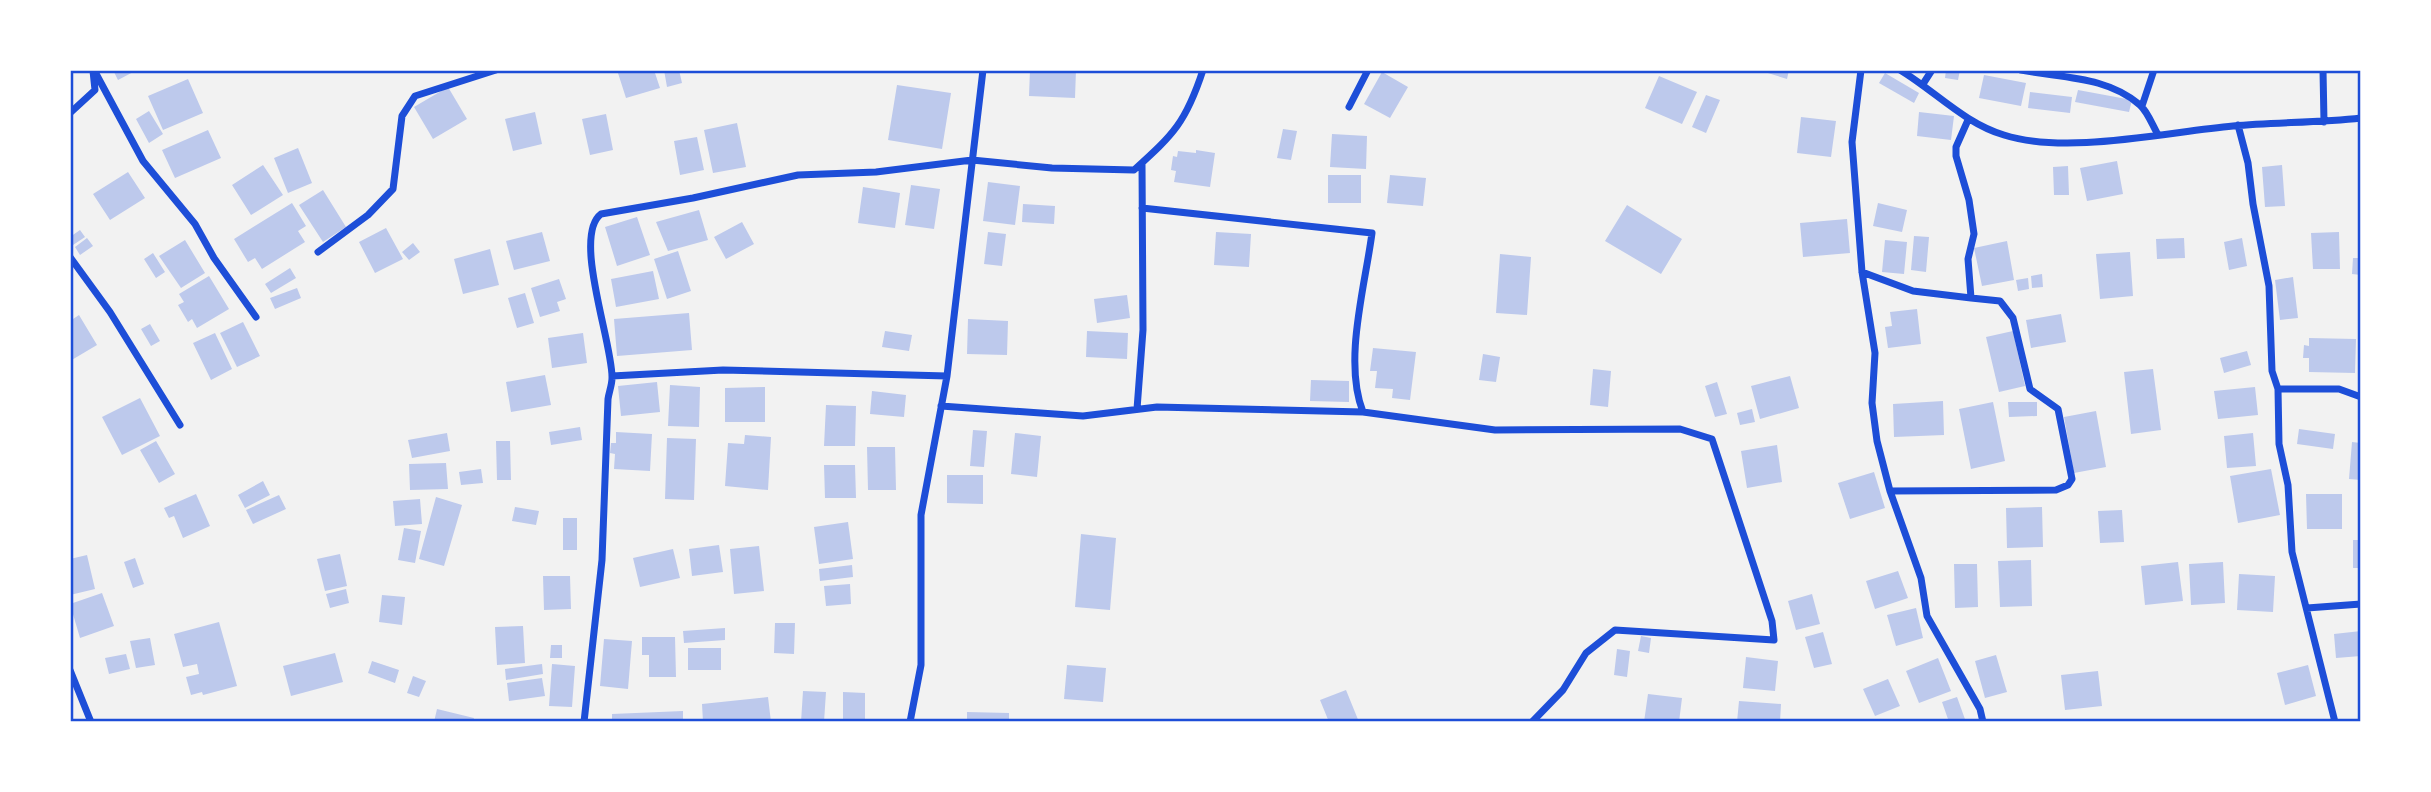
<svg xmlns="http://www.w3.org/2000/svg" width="2431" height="792" font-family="'PT Sans Narrow',sans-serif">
<rect width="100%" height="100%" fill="#f2f2f2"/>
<path fill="#bdc9ec" d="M113 70H137L118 80Z
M617 70H654L660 88 626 98Z
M664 70H679L682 83 667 87Z
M1030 70H1076L1075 98 1029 96Z
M1758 70H1789L1787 79Z
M1946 70H1960L1958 80 1945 78Z
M1382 72 1408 87 1390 118 1364 104Z
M1885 73 1919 93 1914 103 1879 83Z
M1984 75 2026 83 2021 106 1979 98Z
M1659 76 1697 92 1682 124 1645 108Z
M188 79 203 113 163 130 148 96Z
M897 85 951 93 942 149 888 140Z
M448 87 467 119 433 139 414 107Z
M2078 90 2132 100 2129 112 2075 102Z
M2030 92 2072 97 2070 113 2028 108Z
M1706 95 1720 100 1706 133 1692 127Z
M149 111 163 134 149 143 136 119Z
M535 112 542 144 513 151 505 119Z
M1919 112 1954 116 1951 140 1917 136Z
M606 114 613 150 590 155 582 119Z
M1801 117 1836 121 1831 157 1797 153Z
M737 123 746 167 713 173 704 130Z
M1283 129 1297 131 1291 160 1277 158Z
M208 130 221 158 175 178 162 150Z
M1332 134 1367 136 1366 169 1330 167Z
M697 137 704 170 680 175 674 141Z
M298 148 312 183 288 193 274 158Z
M1196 150 1215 153 1210 187 1174 182 1176 171 1171 170 1173 156 1177 157 1178 151 1196 153Z
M2117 161 2123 194 2087 201 2080 168Z
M263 165 283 195 251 215 232 185Z
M2282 165 2285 206 2265 207 2262 167Z
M2068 166 2069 195H2054L2053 167Z
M128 172 145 198 110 220 93 194Z
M1328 175H1361V203H1328Z
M1390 175 1426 178 1423 206 1387 203Z
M988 182 1020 186 1015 225 983 221Z
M911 185 940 189 934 229 905 225Z
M863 187 900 193 895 228 858 223Z
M323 190 346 227 323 242 299 205Z
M292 203 306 226 298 231 305 242 262 269 255 258 248 262 234 239Z
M1878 203 1907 210 1902 232 1873 226Z
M1023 204 1055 206 1054 224 1022 222Z
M1627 205 1682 239 1661 274 1605 241Z
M699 210 708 240 668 251 656 222Z
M637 217 650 255 617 266 605 227Z
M1847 219 1850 253 1803 257 1800 223Z
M742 222 754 244 726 259 714 237Z
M386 228 403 259 375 273 359 242Z
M80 230 85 237 70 247V237Z
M542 232 550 261 514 270 506 241Z
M988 232 1006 234 1002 266 984 264Z
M1216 232 1251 234 1249 267 1214 265Z
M2339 232 2340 269H2313L2311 233Z
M1914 236 1929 237 1926 272 1911 270Z
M87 238 93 246 80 255 75 247Z
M2184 238 2185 258 2157 259 2156 239Z
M2242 238 2247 266 2229 270 2224 242Z
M185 240 205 273 181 288 159 256Z
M1885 240 1907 242 1904 274 1882 272Z
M2007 241 2014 280 1982 286 1974 248Z
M413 243 420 252 409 260 402 252Z
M490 249 499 285 463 294 454 259Z
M678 251 691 291 667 299 654 259Z
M2130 252 2133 296 2100 299 2096 254Z
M153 253 165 272 156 278 144 259Z
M1500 254 1531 257 1527 315 1496 313Z
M2353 258H2361V275L2352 274Z
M290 268 296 278 271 293 265 284Z
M653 271 659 299 616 307 611 279Z
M2042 274 2043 287 2032 288 2031 276Z
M209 276 229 309 197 328 192 319 188 322 178 305 184 302 179 294Z
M2293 277 2298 318 2280 320 2275 280Z
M2028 278 2029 289 2018 291 2016 280Z
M559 279 566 299 557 302 560 311 540 317 531 288Z
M297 288 301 298 275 309 270 298Z
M525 293 534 323 517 328 508 298Z
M1127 295 1130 318 1097 323 1094 299Z
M1917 309 1921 344 1888 348 1885 327 1892 326 1890 312Z
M689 313 692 350 617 356 614 319Z
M2061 314 2066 342 2031 348 2026 320Z
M79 315 97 345 70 361V321Z
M968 319 1008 321 1007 355 967 354Z
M243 322 260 356 237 367 220 333Z
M150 324 160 341 151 346 141 329Z
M885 331 912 335 909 351 882 347Z
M1087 331 1128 333 1127 359 1086 357Z
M2013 331 2025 386 1999 392 1986 337Z
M215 333 232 369 211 380 193 343Z
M583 333 587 363 552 368 548 338Z
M2309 338 2356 339 2355 373 2309 372V358H2303L2304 345 2309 346Z
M1373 348 1416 352 1410 400 1392 398 1393 389 1375 388 1377 371H1370Z
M2247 351 2251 365 2224 373 2220 358Z
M1483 354 1500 357 1496 382 1479 380Z
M1593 369 1611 371 1608 407 1590 405Z
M2153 369 2161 430 2131 434 2124 372Z
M545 375 551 405 511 412 506 382Z
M1790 376 1799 408 1760 419 1751 386Z
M1311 380 1349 381V402L1310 401Z
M657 382 660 412 621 416 618 386Z
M1717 382 1727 414 1715 417 1705 386Z
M670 385 700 387 699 427 668 426Z
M765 387V422H725V388Z
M2255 387 2258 415 2218 419 2214 391Z
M872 391 906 395 904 417 870 414Z
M140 398 160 436 122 455 102 417Z
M1943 401 1944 435 1894 437 1893 404Z
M1993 402 2005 461 1971 469 1959 409Z
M2008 402H2037V416L2009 417Z
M826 405 856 406 855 446H824Z
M1752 409 1755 422 1740 425 1737 413Z
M2096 411 2106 467 2074 473 2064 417Z
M580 427 582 440 551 445 549 432Z
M2299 429 2335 434 2333 449 2297 444Z
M973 430 987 431 984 467 970 466Z
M616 432 652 434 650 471 614 469 615 454 610 453 611 443H616Z
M447 433 450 451 412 458 408 440Z
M1015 433 1041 436 1037 477 1011 474Z
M2253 433 2256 466 2227 468 2224 436Z
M745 435 771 437 768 490 725 486 728 443 744 444Z
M667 438 696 439 694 500 665 499Z
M156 441 175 474 159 483 140 450Z
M496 441H510L511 480H497Z
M2352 442 2361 443V480L2349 479Z
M1777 445 1782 482 1747 488 1741 451Z
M867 447H895L896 490H868Z
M446 463 448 489 410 490 409 464Z
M824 465H855L856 498H825Z
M481 469 483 483 461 485 459 472Z
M2271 469 2280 515 2238 523 2230 476Z
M1874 472 1885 508 1850 519 1838 483Z
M947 475H983V504L947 503Z
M263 481 270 495 245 508 238 495Z
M196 494 210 526 183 538 174 516 169 518 164 508Z
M2306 494H2342V529H2307Z
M279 495 286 509 253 524 246 510Z
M436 497 462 505 444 566 419 559Z
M420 499 422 524 395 526 393 501Z
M515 507 539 511 536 525 512 521Z
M2042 507 2043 547 2007 548 2006 508Z
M2122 510 2124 542 2100 543 2098 511Z
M563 518H577V550H563Z
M848 522 853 559 819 564 814 527Z
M404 528 421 531 415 563 398 560Z
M1081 534 1116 538 1110 610 1075 607Z
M2353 540H2361V568H2353Z
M719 545 723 572 692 576 689 549Z
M759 546 764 591 734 594 730 549Z
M673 549 680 578 640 587 633 558Z
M340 554 347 586 325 591 317 559Z
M87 555 95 589 70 595V559Z
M135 558 144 584 133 588 124 562Z
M2031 560 2032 606 2000 607 1998 561Z
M2178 562 2183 601 2145 605 2141 566Z
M2223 562 2225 603 2191 605 2189 564Z
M1954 564H1977L1978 607 1955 608Z
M852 565 853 577 820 581 819 569Z
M1898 571 1908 598 1875 609 1866 581Z
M2239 574 2275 576 2273 612 2237 610Z
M543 576H570L571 609 544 610Z
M850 584 851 604 826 606 824 586Z
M346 589 349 603 330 608 326 594Z
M102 593 114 626 80 638 70 604Z
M1812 594 1820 624 1796 630 1788 601Z
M382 595 405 597 402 625 379 622Z
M1916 608 1923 638 1896 646 1887 615Z
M219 622 237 686 203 695 202 692 191 695 186 677 199 674 197 664 183 667 174 634Z
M775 623H795L794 654 774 653Z
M523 626 525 663 497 665 495 627Z
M725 628V640L684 643 683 631Z
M2361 631V656L2336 658 2334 634Z
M1823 632 1832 664 1814 668 1805 637Z
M1641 636 1651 638 1649 653 1638 651Z
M642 637H675L676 677H649V655H642Z
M150 638 155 665 136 668 130 641Z
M604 639 632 641 628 689 600 686Z
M551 645H562V658H550Z
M688 648H721V670H688Z
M1617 649 1630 651 1627 677 1614 675Z
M335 653 343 682 291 696 283 666Z
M126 654 130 669 109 674 105 658Z
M1996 655 2007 692 1985 698 1975 661Z
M1746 657 1778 661 1775 691 1743 688Z
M1938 658 1951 691 1919 703 1906 671Z
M372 661 399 670 395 683 368 673Z
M542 664 543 674 506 680 505 669Z
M552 664 575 666 572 707 549 706Z
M1067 665 1106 668 1103 702 1064 699Z
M2308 665 2316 696 2285 705 2277 673Z
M2098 671 2102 706 2065 710 2061 675Z
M413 676 426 681 419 697 407 693Z
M542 678 545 696 509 701 507 683Z
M1888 679 1900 706 1875 716 1863 689Z
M1346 690 1359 722H1329L1320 700Z
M803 691 826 692 824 722H801Z
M843 692 865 693V722H843Z
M1648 694 1682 698 1679 722H1644Z
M768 697 771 722H703L702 704Z
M1957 697 1966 722H1949L1942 702Z
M1739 701 1781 704 1780 722H1737Z
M437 709 474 718 473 722H434Z
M683 711V722H612V714Z
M967 712 1009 713V722H958V719H967Z"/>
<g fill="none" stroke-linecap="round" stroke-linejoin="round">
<path stroke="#1d4ed8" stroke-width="7" d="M94 70 143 161 195 224 214 258 256 317
M1861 70 1852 142 1862 272 1875 353 1872 403 1877 441 1890 491 1921 578 1927 616 1980 709 1983 722
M1900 70C1935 91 1964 123 2004 135 2067 155 2166 132 2233 126 2275 122 2318 123 2361 118
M2021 70C2061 78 2107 76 2140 105 2147 111 2152 124 2157 133
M2323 70 2324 122
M1923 84 1932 70
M2142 106 2154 70
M1349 107 1368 70
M70 113 95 90 93 71
M2238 125 2248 163 2253 204 2269 286 2272 371 2278 389 2279 444 2288 485 2292 552 2335 722
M1142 208 1372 233C1365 287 1343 361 1363 412L1495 430 1680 429 1712 439 1772 621 1774 640 1615 630 1586 653 1563 690 1532 722
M318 252 368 215 393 189 402 116 415 96 496 70
M70 257 110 312 180 425
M1862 272 1913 291 1971 298
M612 376 723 370 947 376
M2278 389H2339L2361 397
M941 406 1083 416 1157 407 1363 412
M1137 409 1143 330 1142 163
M1890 491 2056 490 2068 485 2072 479 2058 409 2030 389 2013 318 2000 301 1971 298 1968 259 1974 234 1969 200 1956 156V147L1968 120
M2307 608 2361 604
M70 670 91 722
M584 722 602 560 608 399C609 392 612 385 612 378 613 344 572 236 601 214L693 198 798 175 876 172 972 160 1052 168 1134 170C1174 134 1186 122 1203 70
M910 722 921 665V515L947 376 983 70"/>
</g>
<rect width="2431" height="792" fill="none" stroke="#ffffff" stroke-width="144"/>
<rect x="72" y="72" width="2287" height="648" fill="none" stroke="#1d4ed8" stroke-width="2.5"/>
</svg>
